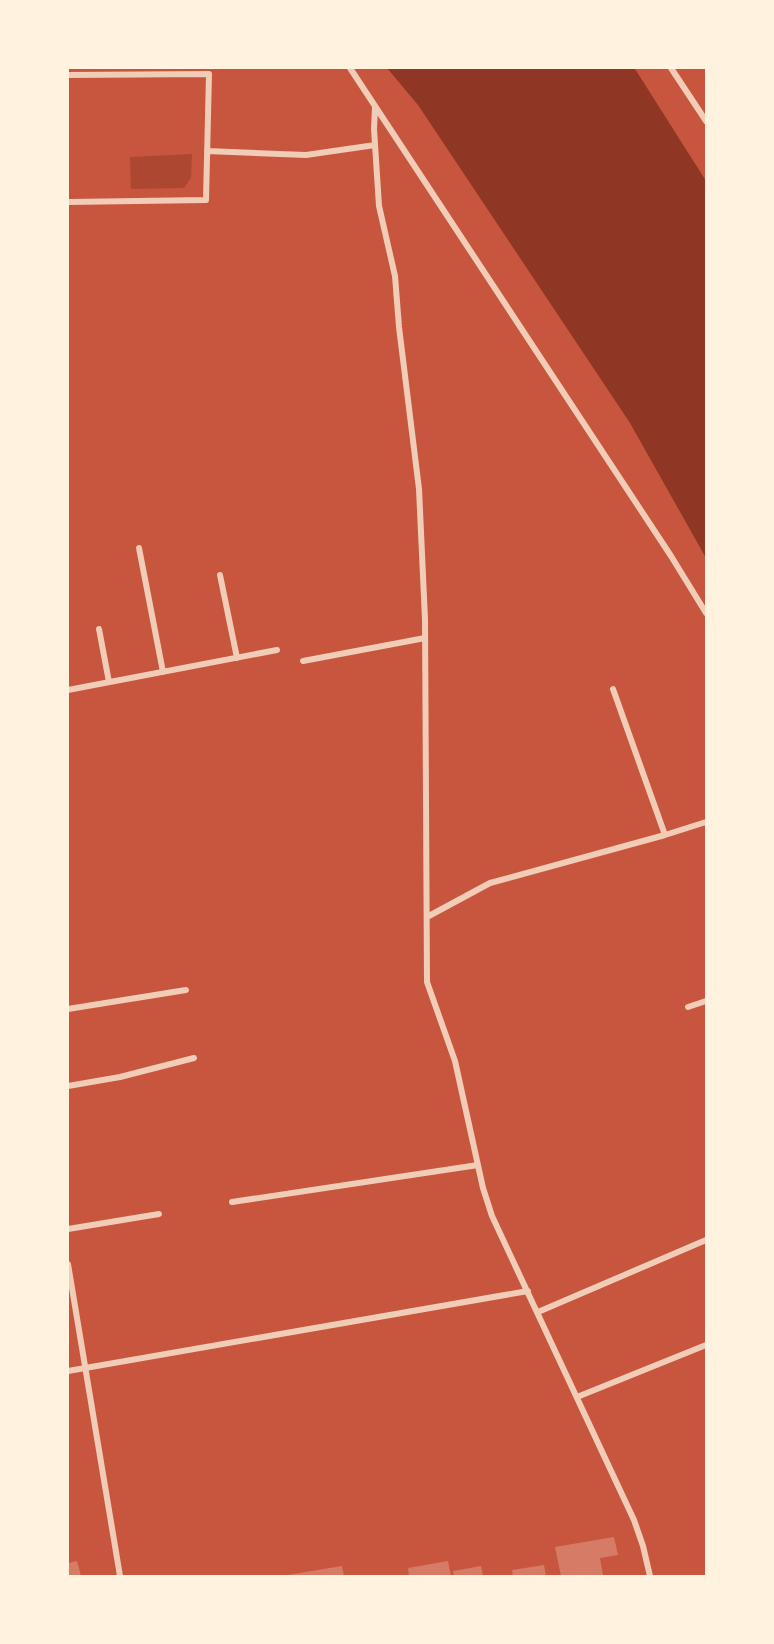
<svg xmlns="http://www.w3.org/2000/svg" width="774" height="1644" font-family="'DejaVu Sans',sans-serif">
<rect width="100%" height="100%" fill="#c8553d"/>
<path fill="#ae4732" d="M192 154 191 178 184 188 131 189 130 157Z"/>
<path fill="#8f3625" d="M387 68H634L637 72 706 181V558L630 423 418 105Z"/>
<path fill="#d67c66" d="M614 1537 618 1555 600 1558 603 1575 561 1576 555 1547Z
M77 1561 81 1576H68V1563Z
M448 1561 451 1576H409L408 1568Z
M544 1565 546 1576H513L512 1570Z
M342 1566 344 1576H287V1575Z
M481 1566 483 1576H454L453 1571Z"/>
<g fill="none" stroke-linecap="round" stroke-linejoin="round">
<path stroke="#f1ccb7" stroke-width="6" d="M350 68 671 556 706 613
M671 68 706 121
M68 75 209 74 206 200 68 202
M375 107 374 129 379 206 395 276 399 327 419 489 425 619 427 982 455 1061 483 1188 492 1216 634 1520 643 1546 650 1576
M207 151 306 155 375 145
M139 548 163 672
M220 575 237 658
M99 629 109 682
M303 661 425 638
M613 689 665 835
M68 690 277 650
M427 917 490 883 665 835 706 822
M688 1007 706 1001
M68 1009 186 990
M68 1086 120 1077 194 1058
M232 1202 478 1165
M68 1229 159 1214
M68 1264 120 1576
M538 1312 706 1240
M68 1371 528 1291
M577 1397 706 1345"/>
</g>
<rect width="774" height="1644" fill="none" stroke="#fff3e0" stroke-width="138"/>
</svg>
